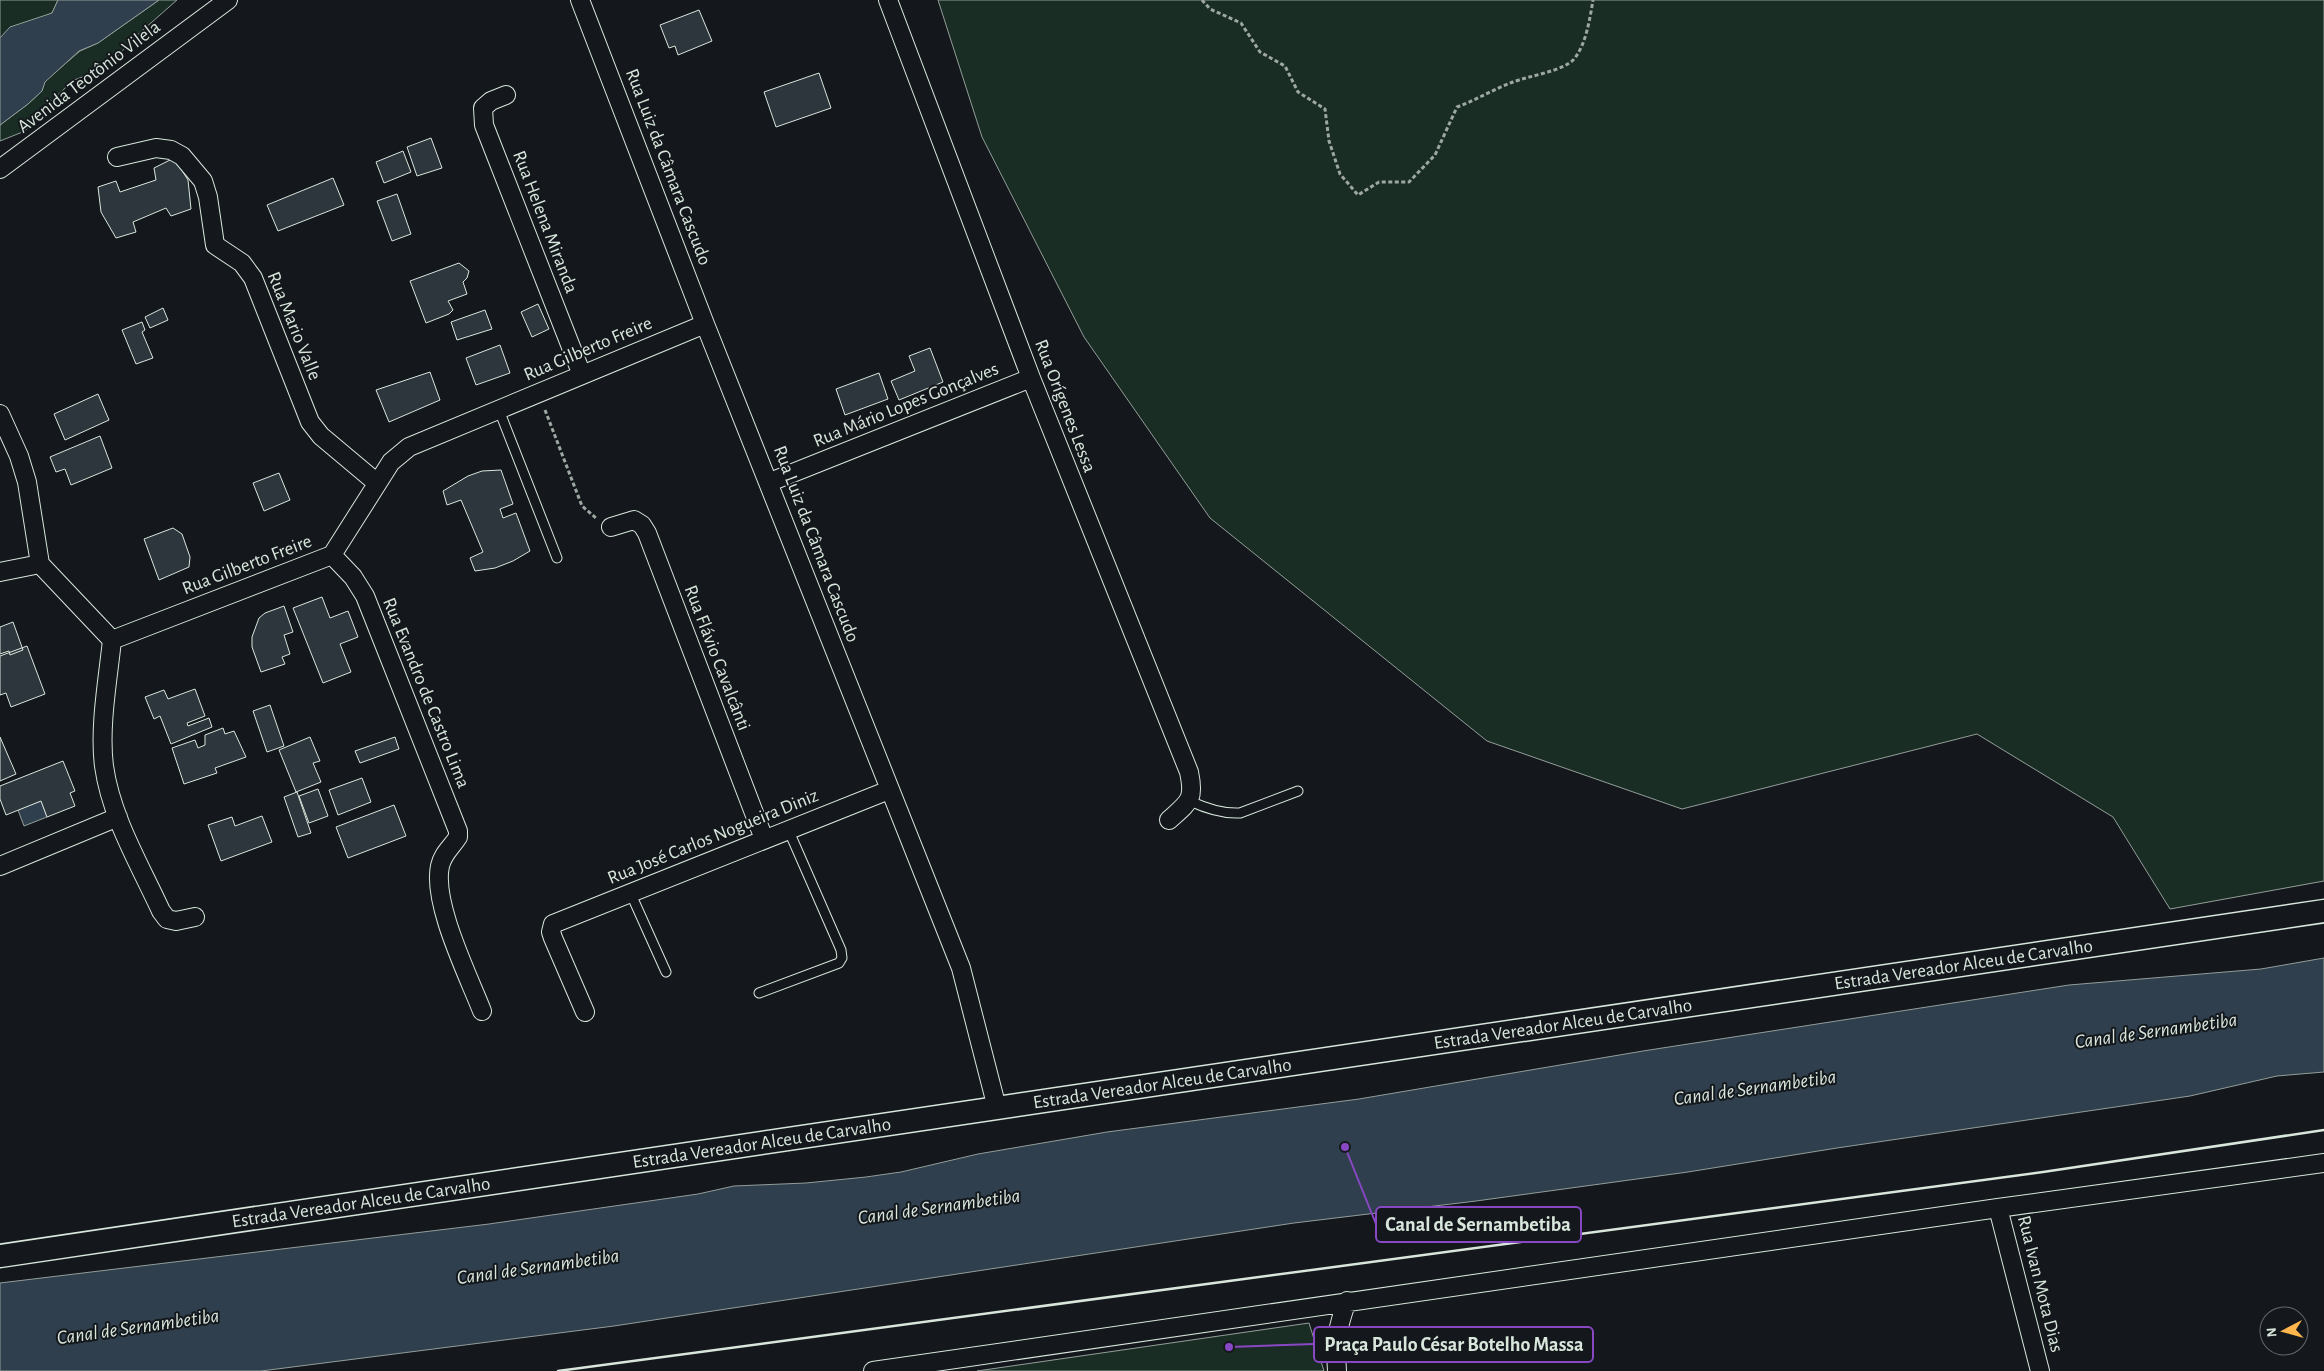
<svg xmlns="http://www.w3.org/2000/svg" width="2324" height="1371" font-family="'Alegreya Sans',sans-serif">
<rect width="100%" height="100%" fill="#14181c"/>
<path fill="#1a2d24" stroke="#939e99" d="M0 0H58L52 13 0 38Z
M159 0H177L135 37 107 68 74 80 50 102 25 131 0 141V125L28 104 42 91 44 82 80 51 98 43Z
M938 0H2324V881L2170 909 2113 817 1977 734 1682 809 1487 741 1210 518 1084 337 982 137Z
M1309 1323 1324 1371H977Z"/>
<path fill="#2f3f4d" stroke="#939e99" d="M58 0H159L98 43 79 51 45 82 42 91 28 104 0 125V38L10 27 52 13Z
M41 801 47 817 24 826 18 810Z
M2324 958V1072L2277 1076 2190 1096 1837 1148 1688 1172 1476 1201 1294 1223 614 1326 261 1371H0V1283L489 1224 698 1194 734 1186 806 1183 866 1177 901 1172 978 1154 1107 1132 1359 1099 1643 1051 2069 985 2261 969Z"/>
<path fill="#2c363c" stroke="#d8e6dc" d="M699 10 712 41 678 55 675 46 669 48 660 25Z
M819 73 831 108 776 127 764 92Z
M431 138 442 168 417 176 407 147Z
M403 151 411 172 384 183 376 162Z
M174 158 188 180 191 209 171 216 166 208 133 222 136 232 116 238 101 212 98 187 116 181 120 192 156 180 154 168Z
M333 178 344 205 278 231 267 205Z
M397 194 411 234 392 241 377 201Z
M459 263 469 271 467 278 463 282 467 294 448 301 453 310 449 314 426 323 410 281Z
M538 304 549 329 532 337 521 312Z
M163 308 168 320 150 328 145 317Z
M485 310 492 329 457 340 451 322Z
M142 322 145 330 142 332 153 358 136 364 122 330Z
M500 345 510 373 476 385 466 358Z
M930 348 943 382 899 400 891 381 915 371 909 356Z
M430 372 440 400 389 422 376 390Z
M879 373 888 399 845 415 836 389Z
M98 394 109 420 65 440 54 414Z
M100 436 112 468 71 485 65 469 56 472 50 457Z
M501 470 513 504 500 509 503 518 516 513 530 551 513 561 495 568 475 571 470 558 483 552 461 500 447 505 443 491 468 476 482 471Z
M279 473 290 500 264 511 253 483Z
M173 528 182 534 190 557 189 567 159 580 144 539Z
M322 597 330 618 348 611 358 637 340 644 351 672 323 683 293 608Z
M284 606 293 632 284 635 290 654 282 657 285 664 261 672 252 647V637L259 618 265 613Z
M13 622 23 650 10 655 9 651 0 654V627Z
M27 646 45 694 11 707 6 693 0 695V656Z
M195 689 205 716 187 723 188 726 209 718 212 727 171 744 160 716 154 719 145 697 164 690 168 699Z
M270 705 284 746 267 752 253 711Z
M223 728 225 734 234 731 246 757 215 768 217 773 184 784 172 748 195 740 198 748 205 745V735Z
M0 737 16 774 0 781Z
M310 737 320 761 313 763 321 782 296 792 279 750Z
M395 737 399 749 360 763 355 751Z
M63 761 75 791 70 793 75 806 47 817 41 801 6 815 0 799V786Z
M362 778 371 802 338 815 329 790Z
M318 789 328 816 309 823 299 796Z
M297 792 311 833 298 837 284 797Z
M394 805 406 836 348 858 336 827Z
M262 816 272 842 221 861 208 825 232 817 235 826Z"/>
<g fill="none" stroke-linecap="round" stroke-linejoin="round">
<defs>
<path id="service" d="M499 410 557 558
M1190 801C1205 808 1223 814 1240 813L1298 791
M630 892 666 972
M759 993 839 963 842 958 841 950 788 829"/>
<path id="minor" d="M580 0 705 324 961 968 997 1108
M888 0 1031 378 1189 772C1195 800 1189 802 1169 820
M506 95 491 101 483 108 484 125 582 375
M117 157 156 148 171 150 182 156 203 181 208 197 215 245 242 263 253 278 310 422 321 436 377 483
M0 169 228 0
M0 414 19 456 27 482 40 564
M770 482 1031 378
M611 527 634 520 642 525 647 533 764 839
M332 555 353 577 365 596 458 831V837C451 848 443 853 440 866 432 903 468 975 482 1011
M0 572 40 564 112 640 332 555 391 462 409 447 705 324
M112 640C108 679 99 727 104 766 111 817 140 865 161 911L167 919 176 921 195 917
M0 866 118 817
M585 1012 553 938 551 932 553 924 889 790
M1998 1208 2040 1371
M873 1371 1998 1208 2324 1163
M1337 1371C1335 1343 1337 1328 1347 1301"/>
<g id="tertiary">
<path id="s1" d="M0 1256 2324 911"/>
</g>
</defs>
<use href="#service" stroke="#d8e6dc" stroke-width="11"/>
<use href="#minor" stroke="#d8e6dc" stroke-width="20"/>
<use href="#tertiary" stroke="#d8e6dc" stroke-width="25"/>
<path stroke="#9da8a2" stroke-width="3" stroke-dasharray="4 2.5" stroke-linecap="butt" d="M1202 0 1210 9 1241 23 1260 52 1285 66 1298 92 1325 109 1329 141 1340 174 1358 195 1379 182H1409L1435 155 1457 107C1476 100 1494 89 1513 82 1528 76 1564 71 1574 59 1586 45 1590 18 1593 0
M545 410 582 506 596 518"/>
<use href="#service" stroke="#14181c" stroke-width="9"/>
<use href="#minor" stroke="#14181c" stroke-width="18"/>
<use href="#tertiary" stroke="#14181c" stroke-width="22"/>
<path stroke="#d8e6dc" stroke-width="2.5" d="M558 1371 2043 1172 2324 1130"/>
</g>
<g text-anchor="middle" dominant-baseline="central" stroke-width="4" stroke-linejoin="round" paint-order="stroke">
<g font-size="19" fill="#d8e6dc" stroke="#14181c">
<text transform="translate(89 77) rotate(-37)">Avenida Teotônio Vilela</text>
<text transform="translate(668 167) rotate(69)">Rua Luiz da Câmara Cascudo</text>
<text transform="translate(545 222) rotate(69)">Rua Helena Miranda</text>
<text transform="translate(294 326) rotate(68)">Rua Mario Valle</text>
<text transform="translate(588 349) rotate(-23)">Rua Gilberto Freire</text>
<text transform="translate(906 405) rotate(-22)">Rua Mário Lopes Gonçalves</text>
<text transform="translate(1065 406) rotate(69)">Rua Orígenes Lessa</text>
<text transform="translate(816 544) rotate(69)">Rua Luiz da Câmara Cascudo</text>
<text transform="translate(247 565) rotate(-21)">Rua Gilberto Freire</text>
<text transform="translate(717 658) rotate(69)">Rua Flávio Cavalcânti</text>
<text transform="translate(426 693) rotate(68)">Rua Evandro de Castro Lima</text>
<text transform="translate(713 837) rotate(-22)">Rua José Carlos Nogueira Diniz</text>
<text stroke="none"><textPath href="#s1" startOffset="1985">Estrada Vereador Alceu de Carvalho</textPath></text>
<text stroke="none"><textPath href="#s1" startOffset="1580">Estrada Vereador Alceu de Carvalho</textPath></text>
<text stroke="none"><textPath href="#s1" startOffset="1175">Estrada Vereador Alceu de Carvalho</textPath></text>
<text stroke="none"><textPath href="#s1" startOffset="770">Estrada Vereador Alceu de Carvalho</textPath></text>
<text stroke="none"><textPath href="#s1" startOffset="365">Estrada Vereador Alceu de Carvalho</textPath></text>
<text transform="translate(2040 1284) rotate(76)">Rua Ivan Mota Dias</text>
</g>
<g font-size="20" font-style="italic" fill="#d8e6dc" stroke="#14181c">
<text transform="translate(2156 1031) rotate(-8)">Canal de Sernambetiba</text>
<text transform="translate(1755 1088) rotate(-8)">Canal de Sernambetiba</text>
<text transform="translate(939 1207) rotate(-8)">Canal de Sernambetiba</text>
<text transform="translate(538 1267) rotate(-8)">Canal de Sernambetiba</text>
<text transform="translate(138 1327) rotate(-8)">Canal de Sernambetiba</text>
</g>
</g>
<path fill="none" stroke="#8948c3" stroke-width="2" d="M1345 1147L1376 1224M1229 1347L1314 1344"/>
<g fill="#8948c3" stroke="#14181c" stroke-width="2">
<circle cx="1345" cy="1147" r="5"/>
<circle cx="1229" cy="1347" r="5"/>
</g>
<g fill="#14181c" stroke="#8948c3" stroke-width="2">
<rect x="1376" y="1207" width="205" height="35" rx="5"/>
<rect x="1314" y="1327" width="279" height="35" rx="5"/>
</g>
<g font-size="20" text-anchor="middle" font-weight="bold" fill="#d8e6dc">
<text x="1478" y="1231">Canal de Sernambetiba</text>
<text x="1454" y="1351">Praça Paulo César Botelho Massa</text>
</g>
<g transform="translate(2284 1331) rotate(264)"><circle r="24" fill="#14181c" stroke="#626a69"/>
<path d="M0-4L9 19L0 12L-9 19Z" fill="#ffb74d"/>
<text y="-8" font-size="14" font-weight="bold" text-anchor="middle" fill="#d8e6dc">N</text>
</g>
</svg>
